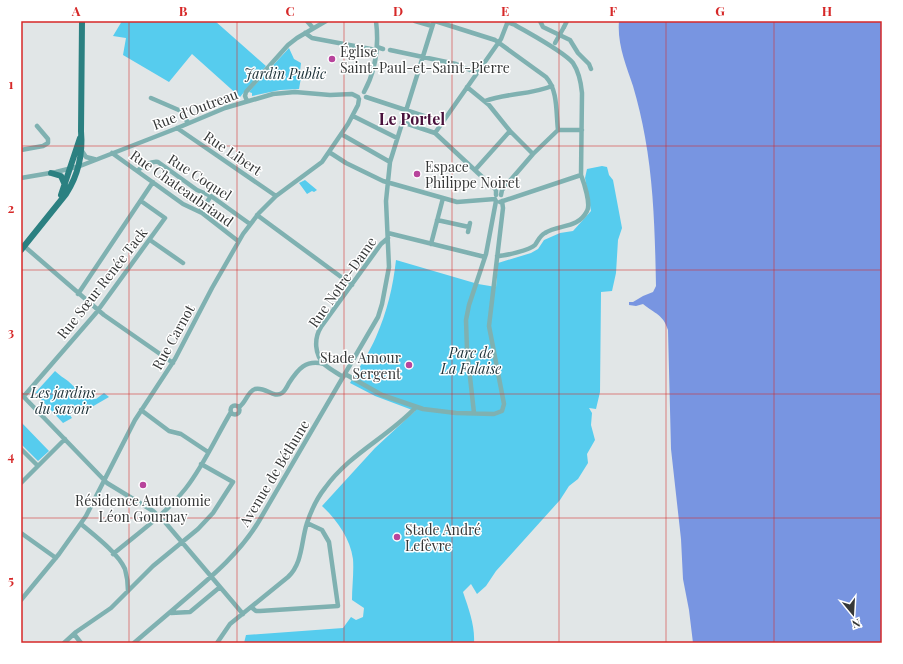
<svg xmlns="http://www.w3.org/2000/svg" width="903" height="664" font-family="'Playfair Display',serif">
<rect width="100%" height="100%" fill="#e1e6e7"/>
<path fill="#56ccee" d="M122 21H215L266 66 240 97 192 54 169 82 123 55 126 38 113 36Z
M289 48 294 59 301 63 300 72H302L299 89 280 90 252 96V93L249 92 254 86Z
M602 166 607 167 609 175 613 180 622 228 618 240 616 273 612 291 601 292 600 392 596 409 589 408 592 413 591 425 595 440 587 454 588 463 578 479 569 486 560 500 496 571 486 586 477 594 471 584 463 592C469 610 475 625 474 643H244L246 635 343 628 351 617 356 620 363 617 364 608 352 600C352 587 354 572 353 559 350 538 337 520 322 506L375 448 415 411 375 396 350 383C359 368 369 353 376 337 387 312 393 287 396 260L478 284 496 287 498 263 531 253 538 249 544 240 560 233 573 231 591 211 585 178 587 169Z
M305 180 317 190 314 192 312 191 307 194 299 183Z
M55 371C59 375 64 378 68 381 77 389 83 397 96 399L104 393 109 397 90 408 88 405 70 415 72 418 63 423 35 393Z
M21 422 49 451 38 461 21 444Z"/>
<path fill="#7895e1" d="M619 21H882V643H693L689 610 683 579 681 539 671 449 668 330C663 314 655 314 643 304L636 306 629 305V302H633L643 296 653 292 656 286C655 237 654 186 645 137 642 120 638 103 633 86 626 65 617 44 619 21Z"/>
<g fill="none" stroke-linecap="round" stroke-linejoin="round">
<path stroke="#7fb1b1" stroke-width="4.5" d="M307 21 313 28
M415 21 432 26
M435 21 495 40 546 77C558 90 556 113 558 130
M540 21 543 27 570 40 578 53 589 64 591 69
M564 27 567 21
M305 33 312 38 376 50
M377 47 383 49
M390 50 456 64 477 73
M467 87 489 105 510 131 533 154
M364 92C376 70 379 45 376 21
M366 97 442 122
M151 98 181 111 188 123
M247 101 245 96 246 92 288 45 297 38 326 21
M485 101C506 93 531 95 552 86
M353 116 397 138
M402 122 435 133 493 187 496 190V195
M177 128 276 196
M435 133 501 39 508 21
M341 134 390 162
M21 150 43 146 48 143V139L37 126
M82 151 86 157 94 159
M329 152 346 163 383 181 443 198 457 202 495 199
M112 153 183 204 202 213 238 241
M475 170 510 131
M137 171C142 166 151 161 158 162L197 190 211 196 250 224
M21 178 56 172 80 166 175 129 225 108 273 94 295 92 330 95 352 94 358 97
M501 195 502 190 533 154 558 130H582
M500 202 581 175
M200 212 211 196
M257 215 352 285
M437 220 469 227
M468 232 470 223
M388 233 485 257
M150 240 183 263
M431 244 443 198
M24 246 104 315 173 363
M497 256C505 256 530 250 535 245 538 241 540 235 545 233 559 224 578 229 587 211 591 204 584 183 581 175L582 93C581 82 579 72 573 63 563 51 530 34 515 25L507 22
M78 294 153 182
M345 374 382 395 423 409 456 413 494 414 502 411 504 404 489 326 503 208 502 201
M343 377C337 373 330 369 325 365 314 355 314 338 321 327L381 244 388 238
M21 394 107 483 153 511 164 521 243 614
M24 396 96 313 165 218 141 201
M230.5 410a4.5 4.5 0 1 1 9 0a4.5 4.5 0 1 1-9 0Z
M239 407C246 403 247 392 255 389 265 386 274 399 282 393 285 391 287 387 289 383 298 369 306 359 324 364
M141 410 169 431 181 434 208 452
M474 413 467 350 466 320 469 305 486 254 496 201
M21 449 38 466
M21 483 65 439
M81 524C94 535 118 553 125 569 127 576 128 584 128 591
M21 533 56 558
M113 554C138 533 166 514 186 488 204 465 216 437 231 412
M21 600 59 554 86 516 135 420 175 359 212 288 243 234 259 213 276 196 322 162 348 124 358 105 359 99
M251 607 256 611H260L338 606 329 542 322 530 307 523
M171 613 190 612 220 587
M74 634 81 643
M64 643 76 632 111 608 153 566 198 529 213 513 233 482 201 464
M134 643C150 629 167 615 183 601 211 577 240 553 259 521L378 317 382 304 389 267 386 201 390 162 434 21
M217 643 230 624 288 577C303 563 301 541 307 523 311 511 317 498 325 488 349 454 388 437 416 407"/>
<path stroke="#2b8081" stroke-width="6" d="M51 173 61 176 65 185
M61 195 80 138
M21 250 66 194C79 174 83 154 81 131L82 21"/>
<path stroke="#7fb1b1" stroke-width="4.5" d="M555 43 564 27"/>
</g>
<path fill="none" stroke="#d62828" stroke-width="1" stroke-opacity="0.55" d="M129 21V643M237 21V643M344 21V643M452 21V643M559 21V643M666 21V643M774 21V643M21 146H882M21 270H882M21 394H882M21 518H882"/>
<g fill="#b8449c" stroke="#fff" stroke-width="1.5">
<circle cx="332" cy="59" r="4"/>
<circle cx="417" cy="174" r="4"/>
<circle cx="409" cy="365" r="4"/>
<circle cx="143" cy="485" r="4"/>
<circle cx="397" cy="537" r="4"/>
</g>
<g text-anchor="middle" dominant-baseline="central" stroke-width="3" stroke-linejoin="round" paint-order="stroke">
<g font-size="14" fill="#353737" stroke="#fff" text-anchor="start">
<text x="340" y="51">Église<tspan x="340" dy="16">Saint-Paul-et-Saint-Pierre</tspan></text>
<text x="425" y="166">Espace<tspan x="425" dy="16">Philippe Noiret</tspan></text>
<text x="401" y="357" text-anchor="end">Stade Amour<tspan x="401" dy="16">Sergent</tspan></text>
<text x="143" y="500" text-anchor="middle">Résidence Autonomie<tspan x="143" dy="16">Léon Gournay</tspan></text>
<text x="405" y="529">Stade André<tspan x="405" dy="16">Lefèvre</tspan></text>
</g>
<g font-size="14" font-style="italic" fill="#1c3138" stroke="#fff">
<text x="285" y="73">Jardin Public</text>
<text x="471" y="352">Parc de<tspan x="471" dy="16">La Falaise</tspan></text>
<text x="63" y="392">Les jardins<tspan x="63" dy="16">du savoir</tspan></text>
</g>
<g font-size="14" fill="#353737" stroke="#fff">
<text transform="translate(195 109) rotate(-21)">Rue d'Outreau</text>
<text transform="translate(233 153) rotate(34)">Rue Libert</text>
<text transform="translate(200 177) rotate(33)">Rue Coquel</text>
<text transform="translate(182 188) rotate(35)">Rue Chateaubriand</text>
<text transform="translate(342 282) rotate(-55)">Rue Notre-Dame</text>
<text transform="translate(102 283) rotate(-52)">Rue Sœur Renée Tack</text>
<text transform="translate(173 337) rotate(-61)">Rue Carnot</text>
<text transform="translate(274 473) rotate(-59)">Avenue de Béthune</text>
</g>
<g font-size="16" font-weight="bold" fill="#48103b" stroke="#fff">
<text x="412" y="118">Le Portel</text>
</g>
</g>
<rect width="903" height="664" fill="none" stroke="#ffffff" stroke-width="44"/>
<g transform="translate(853 614) rotate(162)" stroke="#ffffff" stroke-width="3" paint-order="stroke">
<path d="M0-3L7 15L0 10L-7 15Z" fill="#353737"/>
<text y="-6" font-size="11" font-weight="bold" text-anchor="middle" fill="#353737">N</text>
</g>
<rect x="22" y="22" width="859" height="620" fill="none" stroke="#d62828" stroke-width="1.5"/>
<g font-size="13" text-anchor="middle" font-weight="bold" fill="#d62828">
<text x="76" y="16">A</text>
<text x="183" y="16">B</text>
<text x="290" y="16">C</text>
<text x="398" y="16">D</text>
<text x="505" y="16">E</text>
<text x="613" y="16">F</text>
<text x="720" y="16">G</text>
<text x="827" y="16">H</text>
<text x="11" y="89">1</text>
<text x="11" y="213">2</text>
<text x="11" y="337">3</text>
<text x="11" y="461">4</text>
<text x="11" y="585">5</text>
</g>
</svg>
